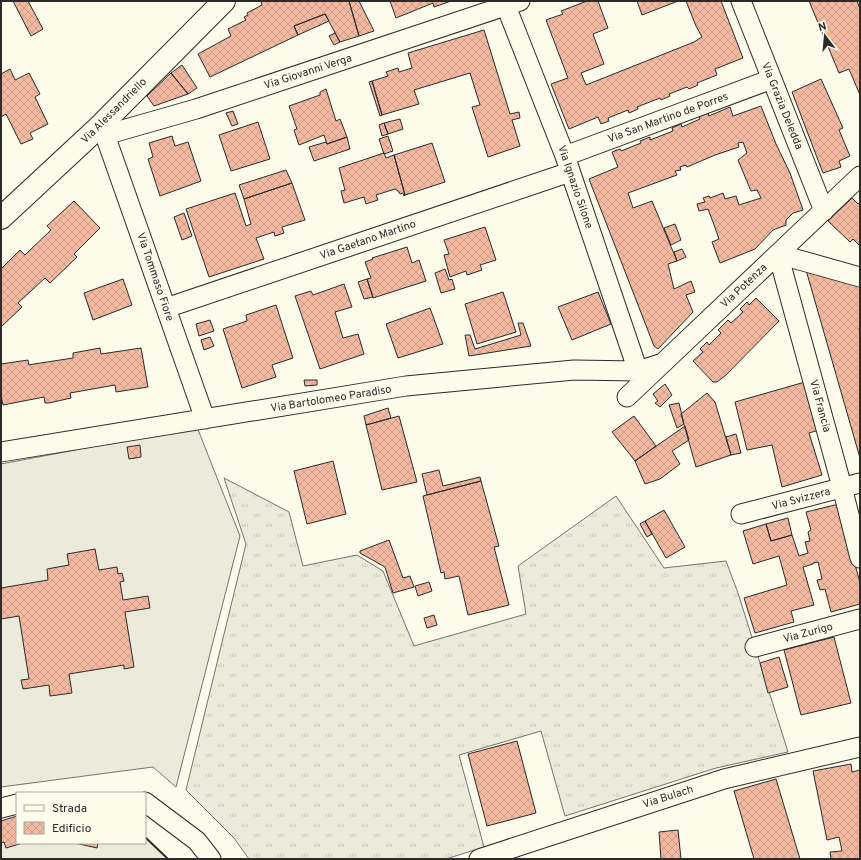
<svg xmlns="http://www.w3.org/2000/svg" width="861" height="860" font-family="Overpass,sans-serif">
<defs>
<pattern id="grass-tufts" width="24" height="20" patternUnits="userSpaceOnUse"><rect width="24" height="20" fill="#ecebdb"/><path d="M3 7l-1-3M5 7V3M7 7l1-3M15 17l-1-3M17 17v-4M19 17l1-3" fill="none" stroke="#cbcabc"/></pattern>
<pattern id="building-cross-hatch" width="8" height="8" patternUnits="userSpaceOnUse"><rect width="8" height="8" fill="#f2b8a0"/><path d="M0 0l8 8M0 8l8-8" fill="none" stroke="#d09e8a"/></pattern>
</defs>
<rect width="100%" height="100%" fill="#fdfbea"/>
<path fill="url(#grass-tufts)" stroke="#74746e" d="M224 478 289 512 303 566 357 555 383 571 414 646 526 614 518 566 616 496 664 568 726 561 738 593 788 752 716 768 565 816 541 731 459 755 484 847 446 859H249L234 838 186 790 246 544Z"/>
<path fill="#ecebdb" stroke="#74746e" d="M197 427 240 536 176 787 153 767 1 787V464Z
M1 821 17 843H145V837L168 859H1Z"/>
<path fill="url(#building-cross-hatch)" stroke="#2b2b2b" d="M13 1H28L43 29 31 36Z
M261 1H349L359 36 340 42 325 14 294 26 298 35 210 77 198 54 231 36 228 29 246 20 244 17 248 15 247 13 262 5Z
M349 1H359L374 31 359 36Z
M390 1H451L434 7 433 3 396 18Z
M587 1H598L608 28 593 34 604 64 581 73 586 85 694 42 702 37 696 26 686 1H721L743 58 715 69 717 75 697 83 698 85 689 89 687 87 669 94 670 96 661 100 660 98 637 107 638 109 629 113 628 110 608 118 609 121 601 124 598 117 569 129 551 84 568 78 546 20 563 14 561 11Z
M637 1H678L642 15Z
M809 1H857L860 9V95L849 69 839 73Z
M325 14 329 21 298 35 294 26Z
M484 30 510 114 519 112 520 118 512 120 520 146 488 157 472 107 480 105 470 73 414 90 419 104 382 115 372 81 388 76 386 72 398 68 399 72 412 68 408 53Z
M335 33 340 42 334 45 329 36Z
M182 65 197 88 188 94 171 73Z
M10 69 15 80 29 73 40 94 35 97 48 124 30 133 33 139 21 144 6 114 1 117V74Z
M171 73 188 94 154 106 147 96Z
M821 79 843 128 839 130 850 156 839 161 841 167 823 173 792 92Z
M372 81 382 115 380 116 369 82Z
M326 89 336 121 340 119 347 137 327 144 324 135 299 145 294 130 297 129 289 106 320 95V92Z
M761 106 776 144 790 173 803 210 793 213 786 220V225L773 230 755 249 720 263 712 242 719 239 713 222 708 209 699 211 697 204 705 202 703 198 709 196 710 198 723 193 725 199 736 196 739 205 761 198 757 190 751 191 738 160 747 153 743 142 738 143 739 147 715 155 687 167 686 165 680 167 681 170 675 171 677 175 628 193 633 208 652 201 677 261 668 264 674 289 691 281 695 292 686 295 693 312 658 349 654 346 589 179 618 167 612 152 620 149 621 151 641 143 640 141 650 137V140L673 131 672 128 681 124 682 127 700 119 699 116 708 113 709 116 730 107 733 116Z
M233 111 238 124 232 126 226 113Z
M400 119 403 129 388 134 384 123Z
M258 122 270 159 231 171 219 135Z
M384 123 388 134 382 136 379 125Z
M172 136 175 146 188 142 201 181 160 196 148 159 153 157 149 143Z
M388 136 393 151 384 154 379 139Z
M347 137 350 149 314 161 309 147 326 142 327 144Z
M432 143 445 182 405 195 394 155Z
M384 153 386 158 394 155 405 195 404 196 403 193 400 194 398 191 395 189 376 195 378 200 366 204 364 197 344 203 341 191 345 190 339 168Z
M286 170 292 183 244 199 239 185Z
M292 183 305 220 282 227 284 233 275 236 274 232 256 238 264 259 209 277 186 209 235 193 246 226 251 224 244 199Z
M852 198 858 204 860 202V246L853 239 850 242 828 221Z
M74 201 100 228 74 254 77 257 50 283 45 278 18 303 22 307 1 327V269L20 250 25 255 27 253 51 230 47 226Z
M184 213 192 236 182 240 174 217Z
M675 224 681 240 671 245 664 228Z
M485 227 496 260 480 265 482 270 467 275 466 271 450 277 444 255 449 254 444 240Z
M407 247 412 263 419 260 426 281 373 298 367 279 371 278 365 262 373 259 372 258Z
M682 249 686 257 677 261 674 252Z
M445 269 449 280 452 279 455 289 441 293 435 273Z
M806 270 860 282V328H859L860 333V458Z
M123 279 132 305 93 320 84 293Z
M367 279 373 297 364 299 358 282Z
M344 284 352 307 335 312 343 338 358 334 364 354 320 369 295 296 311 291 313 295Z
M503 292 516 332 477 344 465 304Z
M598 292 611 324 572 340 558 307Z
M756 298 779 321 726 375 717 382H713L693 361 703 352 700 349 707 342 709 345 721 333 718 330 728 320 731 323 743 312 740 309 747 302 749 305Z
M276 305 293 358 272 365 276 377 242 388 223 329 247 321 246 315Z
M430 308 443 344 398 358 386 324Z
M210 320 214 331 199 336 196 324Z
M518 323H523L531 346 469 356 465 335H470L475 349 521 335Z
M210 337 214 346 204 350 201 340Z
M100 348 101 354 141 348 148 387 116 392 115 385 70 393 71 398 49 403H45L44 397 3 405 1 395V364L28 360 29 365 34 364 73 358V353Z
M304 380H317V385L305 386Z
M805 382 819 430 809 433 822 475 782 487 772 445 747 450 735 402Z
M665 384 672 395 660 407 655 403 658 401 653 394Z
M707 393 715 402 731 455 696 467 681 414Z
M679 403 684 424 677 428 669 405Z
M388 408 391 418 366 425 364 416Z
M399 416 417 482 382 490 366 425Z
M634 416 656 446 635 461 612 432Z
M685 426 689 440 672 451 680 464 660 479 645 484 635 461Z
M736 434 741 453 731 455 726 437Z
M140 445 141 457 129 459 127 447Z
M333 461 346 514 307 524 294 471Z
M439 470 443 486 480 477 481 481 427 495 422 474Z
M481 481 499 546 494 547 509 605 468 615 459 576 445 579 444 572 441 573 423 496Z
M839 504 860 583V604L831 612 825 589 820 590 817 580 822 579 818 562 813 563V564L803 567 814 605 791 611 794 622 755 633 744 598 787 585 779 556 753 564 743 531 766 524 771 541 792 535 799 556 808 553 805 542 810 541 808 532 811 530 806 512Z
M664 510 685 547 666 558 645 521Z
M788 518 792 535 771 541 766 524Z
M645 521 652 534 647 537 640 524Z
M389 540 403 578 410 576 414 587 393 593 385 567 360 553V551Z
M95 549 99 570 117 567 118 574 122 573 124 581 120 582 123 600 148 596 150 608 125 612 134 667 124 669V665L69 674 72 693 50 696 49 685 23 689 21 680 29 679 19 616 1 619V588L48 580 47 569 69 565 67 554Z
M429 582 432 591 418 596 415 586Z
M434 615 437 625 427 628 424 618Z
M834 637 851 703 801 715 784 650Z
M779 657 788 687 768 693 760 663Z
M517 741 536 813 487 826 468 754Z
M851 764 852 772 860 770V859H831L830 852 842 851 839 837 827 840 813 771Z
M776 779 800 859H754L734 791Z
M17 816V843H23L6 848 4 842 1 843V821Z
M678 830 681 859H661L659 832Z
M75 843H98L97 848Z"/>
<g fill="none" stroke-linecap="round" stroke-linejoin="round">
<defs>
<path id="minor" d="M741 1 824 211
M506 6 565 156 638 371
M100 126 105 135 196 109 520 1
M105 135 205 419
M565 156 772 79
M778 254 842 487 860 558
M778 254 860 277
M166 308 570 172
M627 397 860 176
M1 452 406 386 574 370 638 371 663 363
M741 514 860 483
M755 647 860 619
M145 802 197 841 211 859
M1 808 17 804
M479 859 724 779 860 747"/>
<path id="tertiary" d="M1 218 100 126 224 1"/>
</defs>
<use href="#minor" stroke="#2b2b2b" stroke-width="21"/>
<use href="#tertiary" stroke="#2b2b2b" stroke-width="24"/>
<use href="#minor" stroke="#fdfbea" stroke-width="19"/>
<use href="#tertiary" stroke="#fdfbea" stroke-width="22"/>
<path stroke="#2b2b2b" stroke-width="2" d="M145 837 168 859"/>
</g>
<g text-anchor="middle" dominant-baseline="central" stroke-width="3" stroke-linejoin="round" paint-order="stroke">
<g font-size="11" fill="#2b2b2b" stroke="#fdfbea">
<text transform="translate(308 72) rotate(-18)">Via Giovanni Verga</text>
<text transform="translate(782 106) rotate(68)">Via Grazia Deledda</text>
<text transform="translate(114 111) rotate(-45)">Via Alessandriello</text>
<text transform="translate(668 118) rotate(-20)">Via San Martino de Porres</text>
<text transform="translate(575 187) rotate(71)">Via Ignazio Silone</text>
<text transform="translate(368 240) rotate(-19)">Via Gaetano Martino</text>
<text transform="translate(155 277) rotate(71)">Via Tommaso Fiore</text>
<text transform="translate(744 286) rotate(-43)">Via Potenza</text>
<text transform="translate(331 399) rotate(-9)">Via Bartolomeo Paradiso</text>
<text transform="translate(820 406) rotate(75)">Via Francia</text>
<text transform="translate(801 499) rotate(-15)">Via Svizzera</text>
<text transform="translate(808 633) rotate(-15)">Via Zurigo</text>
<text transform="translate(668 797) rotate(-18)">Via Bulach</text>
</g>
</g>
<rect width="861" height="860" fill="none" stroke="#2b2b2b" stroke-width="4"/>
<rect x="16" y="792" width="130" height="52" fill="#fdfbea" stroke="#a9a89e"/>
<rect x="24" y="805" width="20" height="6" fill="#fdfbea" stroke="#a9a89e"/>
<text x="52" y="812" font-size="12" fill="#2b2b2b">Strada</text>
<rect x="24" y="822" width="20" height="12" fill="url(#building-cross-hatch)" stroke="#a9a89e"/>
<text x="52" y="832" font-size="12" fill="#2b2b2b">Edificio</text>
<g transform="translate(825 36) rotate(344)" stroke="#fdfbea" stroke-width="3" paint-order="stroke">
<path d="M0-3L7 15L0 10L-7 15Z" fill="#2b2b2b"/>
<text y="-6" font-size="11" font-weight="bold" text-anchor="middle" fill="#2b2b2b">N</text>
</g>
</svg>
